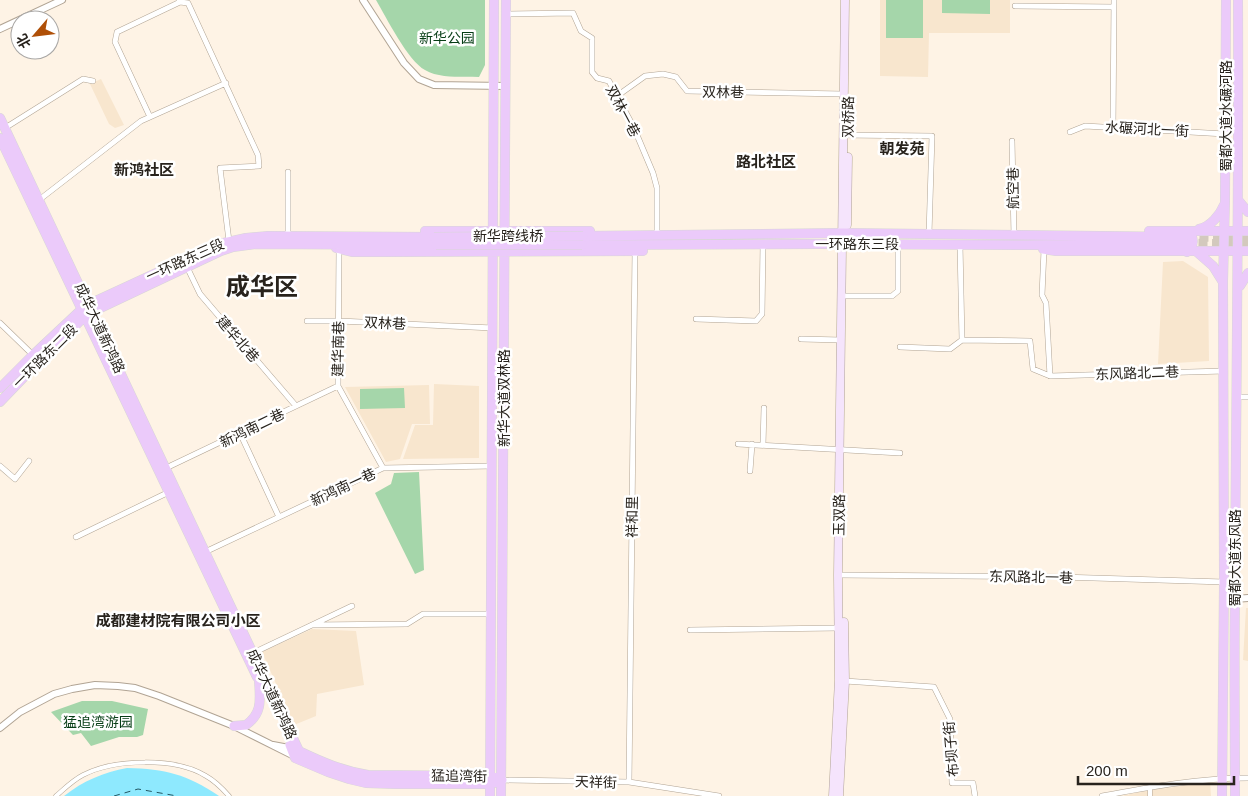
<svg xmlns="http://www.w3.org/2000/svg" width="1248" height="796" font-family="Arial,'Noto Sans SC',sans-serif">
<rect width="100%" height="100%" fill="#fef3e5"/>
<path fill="#f8e6ce" d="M880 0H1010V33H929L928 77 880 76Z
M101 79 124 125 115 128 109 124 90 84Z
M1183 261 1208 277 1209 361 1158 364 1163 262Z
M434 384 479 386V458L403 459 415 425H433Z
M429 385 430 424H412L400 459 386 462 345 387Z
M1246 608H1248V661L1243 660Z
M312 629 356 631 364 685 317 694 316 716 294 725 262 652Z
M1210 782 1211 796H1121L1139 792Z"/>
<path fill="#a5d6aa" d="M376 0H485V65L479 77C462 76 440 79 425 70 408 61 386 17 376 0Z
M886 0H923V38H886Z
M942 0H990V14L942 13Z
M404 388 405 408 360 409V389Z
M419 472 424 570 415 574 375 493 391 484 394 473Z
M82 701H112L148 709 143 735 137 737H119L91 746 81 733 73 735 51 712Z"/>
<path fill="#8ee9fe" d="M127 768C166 769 186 774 219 796H64C83 781 104 772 127 768Z"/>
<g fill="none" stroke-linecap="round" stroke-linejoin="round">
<path stroke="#245763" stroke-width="1" stroke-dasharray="6 5" stroke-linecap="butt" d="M114 796 138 789 177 796"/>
<path stroke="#d3c9bd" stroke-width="9" stroke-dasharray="9 4.5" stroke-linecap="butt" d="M1186 237 1248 238
M1185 243 1248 244"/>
<defs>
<path id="pedestrian" d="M1150 787V796
M56 796C64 789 73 780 83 775 114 759 175 757 206 776 215 781 222 788 229 796"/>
<path id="minor" d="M179 0 180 2 188 3 258 155 259 166 220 168 229 241
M1015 6 1114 7
M506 14 573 13 581 31 592 38V72L597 78 609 81 634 128 653 173 657 188V231
M617 96 645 76 663 74 676 77 687 91 843 94
M150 117 115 42 117 32 180 2
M5 128 83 79 93 81
M1113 128 1114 0
M1070 132 1085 126 1225 134
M843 135 932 136 929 234
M1012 141 1014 236
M288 172V237
M39 200 141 121 226 83
M339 249 338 386 383 468
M1044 250 1042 295 1046 303 1050 376 1224 371
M187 267 200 294 296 406
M846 296H892L898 291V244
M696 319 756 321 762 314 763 244
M307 321H339L493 328
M0 323 33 355
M801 339 841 340
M962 340 1030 341 1033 369 1050 376
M900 347 950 349 962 340 960 245
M1237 397H1248
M240 433 279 517
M738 444 900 453
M763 445 764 408
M0 466 15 479 29 461
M166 468 338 386
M750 471 752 444
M76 537 169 492
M205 552 383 468 492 466
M838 575 1061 577 1224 582
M312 625 407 624 423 614H491
M690 630 839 628
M253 653 352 606
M845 681 934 687 950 719 952 783H973L975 796
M502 780 629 782 719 796
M629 782 635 251
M1102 796C1150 787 1199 778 1248 778"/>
<path id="tertiary" d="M363 0 404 63 419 79 434 85 505 86
M0 29 62 0
M1235 599 1248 598
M0 728 20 712 54 694 72 689 95 685 118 686 135 688 159 696 234 726 296 757
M273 745 294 749"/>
<path id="secondary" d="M847 225 848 157
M833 796 839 680 838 575 845 0
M839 796 845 681 844 622"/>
<path id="primary" d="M0 118 299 751C322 762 343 771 368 775L491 776 502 780
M0 138 257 677
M1238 200 1248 212
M1199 229C1210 227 1220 215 1224 205
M425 231H590
M1149 231H1248
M583 236 842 233 1184 237
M582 245 818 244 1025 245 1185 243
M336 248 352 252H382L643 251
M1043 249 1056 251H1248
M1187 252C1194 246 1195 238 1188 231
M1197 252 1213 266 1223 282
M1240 286 1248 273
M0 388 33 355 82 309 89 304 219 244 246 238 268 236 434 237
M0 402 25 376 85 316 92 312 221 251 233 247 256 244 436 245
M234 726 246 725C263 713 260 699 259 680
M290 745 295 758 328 772 349 779 366 783 396 784H491L502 780
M490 796 494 0
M501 796 506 0
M1222 796 1224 582 1223 282 1225 200 1226 0
M1235 796C1235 729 1234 663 1235 596 1236 397 1239 199 1238 0"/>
</defs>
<use href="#pedestrian" stroke="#b1a494" stroke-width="5"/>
<use href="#minor" stroke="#b1a494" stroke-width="6"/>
<use href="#tertiary" stroke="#b1a494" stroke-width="8"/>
<use href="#secondary" stroke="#b1a494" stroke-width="9"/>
<use href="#primary" stroke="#d8d7d6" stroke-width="10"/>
<use href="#pedestrian" stroke="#fff" stroke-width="4"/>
<use href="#minor" stroke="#fff" stroke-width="5"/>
<use href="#tertiary" stroke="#fff" stroke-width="6"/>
<use href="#secondary" stroke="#f5e4fc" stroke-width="8"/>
<use href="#primary" stroke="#ebcafa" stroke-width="9"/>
<defs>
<path id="primary-bridge" d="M434 237 583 236
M436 245H582"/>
</defs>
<use href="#primary-bridge" stroke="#d8d7d6" stroke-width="10" stroke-linecap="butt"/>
<use href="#primary-bridge" stroke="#ebcafa" stroke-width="9"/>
</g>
<g text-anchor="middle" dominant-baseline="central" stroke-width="5" stroke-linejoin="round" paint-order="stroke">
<g font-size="14" fill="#063d15" stroke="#fff">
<text x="447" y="38">新华公园</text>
<text x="98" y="722">猛追湾游园</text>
</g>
<g font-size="14" fill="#28231d" stroke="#fff">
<text transform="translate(723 92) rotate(1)">双林巷</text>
<text transform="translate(623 111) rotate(62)">双林一巷</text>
<text transform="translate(1226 116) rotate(-90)">蜀都大道水碾河路</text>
<text transform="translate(848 117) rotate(-89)">双桥路</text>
<text transform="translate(1147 129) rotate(3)">水碾河北一街</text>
<text transform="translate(1013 188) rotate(-91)">航空巷</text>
<text x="508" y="236">新华跨线桥</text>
<text x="857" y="244">一环路东三段</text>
<text transform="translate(185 260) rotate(-24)">一环路东三段</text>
<text transform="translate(385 323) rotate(3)">双林巷</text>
<text transform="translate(100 328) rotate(65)">成华大道新鸿路</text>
<text transform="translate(238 339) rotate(49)">建华北巷</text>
<text transform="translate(338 349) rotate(-89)">建华南巷</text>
<text transform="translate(45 356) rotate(-45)">一环路东二段</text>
<text transform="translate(1137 373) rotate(-2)">东风路北二巷</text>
<text transform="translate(504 398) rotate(-90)">新华大道双林路</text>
<text transform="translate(252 428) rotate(-26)">新鸿南二巷</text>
<text transform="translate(343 487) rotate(-25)">新鸿南一巷</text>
<text transform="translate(839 515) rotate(-89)">玉双路</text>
<text transform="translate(632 517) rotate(-89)">祥和里</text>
<text transform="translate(1235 558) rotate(-90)">蜀都大道东风路</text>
<text transform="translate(1031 577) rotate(1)">东风路北一巷</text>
<text transform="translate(272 694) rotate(65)">成华大道新鸿路</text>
<text transform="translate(951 749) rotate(-95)">布坝子街</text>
<text transform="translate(459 776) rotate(1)">猛追湾街</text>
<text transform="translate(596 782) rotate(2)">天祥街</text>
</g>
<g font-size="15" font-weight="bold" fill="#28231d" stroke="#fff">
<text x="902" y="148">朝发苑</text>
<text x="766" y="161">路北社区</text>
<text x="144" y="169">新鸿社区</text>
<text x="178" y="620">成都建材院有限公司小区</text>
</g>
<g font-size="24" font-weight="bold" fill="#28231d" stroke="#fff">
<text x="262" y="286">成华区</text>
</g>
</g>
<g transform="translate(35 35) rotate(242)"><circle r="24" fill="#ffffff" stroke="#a9a7a5"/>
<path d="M0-4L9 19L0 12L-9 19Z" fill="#af4f07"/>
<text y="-8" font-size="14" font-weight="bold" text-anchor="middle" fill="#28231d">北</text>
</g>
<path d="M1078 776v8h156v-8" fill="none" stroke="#28231d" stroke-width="2.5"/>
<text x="1086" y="776" font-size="15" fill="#28231d" stroke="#ffffff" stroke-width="4" paint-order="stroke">200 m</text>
</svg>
